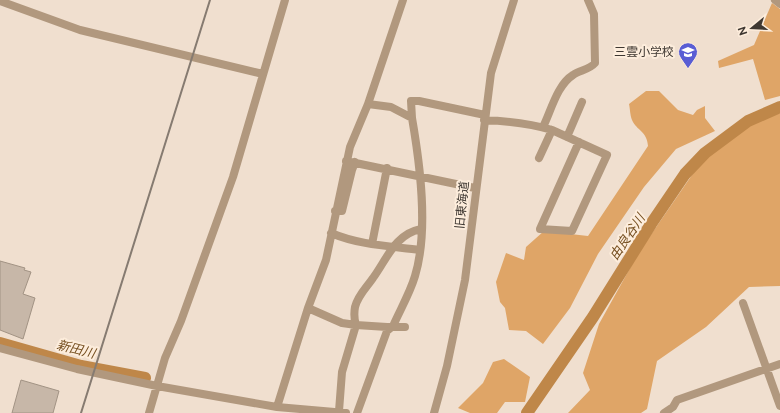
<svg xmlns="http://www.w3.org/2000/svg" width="780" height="413" font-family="Raleway,'Noto Sans JP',sans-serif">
<rect width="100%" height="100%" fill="#f0dfcf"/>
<path fill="#dfa567" d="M772 3 780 9V96L765 100 753 59 719 68 718 61 754 45Z
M646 91H659L678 110 693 115 697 110 705 106V118L715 131 676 149 644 187 598 254 570 308 543 344 526 331 509 330 505 308 500 302 496 282 506 253 524 260 526 247 544 231 588 236 648 146C647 131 637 131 632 120 630 115 630 108 629 104Z
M780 113V286L749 287 706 327 657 361 647 409 641 413H568L590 390 583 373 599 324 639 252 703 159 751 124Z
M504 359 530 377 525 402H505L497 413H470L458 408 483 383 493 362Z"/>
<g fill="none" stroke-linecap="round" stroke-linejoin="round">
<path stroke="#bf8749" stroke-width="12" d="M0 343 81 366 145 378
M527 413 593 317 651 224 685 174 705 153 748 121 780 107"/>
</g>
<path fill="#c7b7a8" stroke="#a29384" d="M0 261 25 268 24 270 31 272 23 294 35 298 23 339 0 330Z
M21 380 59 391 53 413H12Z"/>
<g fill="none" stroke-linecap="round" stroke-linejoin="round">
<path stroke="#b1987e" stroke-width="8" d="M775 0 780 4
M0 1 80 30 263 74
M368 104 391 107 412 118 411 101H419L485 115
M484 120C507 121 529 123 552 130L607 155 572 231 540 229 579 142
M543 127C551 111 557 85 573 75 580 70 589 70 595 63L594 14 588 0
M567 137 582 102
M539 158 552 130
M346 161 475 188
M335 211H342L352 170 355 162
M331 233C359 245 390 246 420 250
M372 244 387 168
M743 303 780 406
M308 308 342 323 356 325 342 372 339 411
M405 327H387L356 325C354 319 354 313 355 307 358 295 367 287 373 278 387 259 395 234 421 229
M0 348 77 369 157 386 277 407 346 413
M277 407 308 308 326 260 350 147 368 104 403 0
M149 413 165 358 181 321 233 177 285 0
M357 413 387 331 393 326C400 310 410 293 415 276 429 230 420 164 412 118
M434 413 447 366 465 280 491 73 514 0
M664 413 673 407 677 400 780 364"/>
<path stroke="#867b71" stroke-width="2" d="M81 413 210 0"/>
</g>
<defs>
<symbol id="school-pin" viewBox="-11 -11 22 30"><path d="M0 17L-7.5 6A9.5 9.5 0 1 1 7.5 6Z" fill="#595dd4" stroke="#fdeddc"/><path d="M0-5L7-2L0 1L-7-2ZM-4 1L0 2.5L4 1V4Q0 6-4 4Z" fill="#fff"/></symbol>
</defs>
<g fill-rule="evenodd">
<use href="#school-pin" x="677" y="41" width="22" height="30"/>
</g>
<g text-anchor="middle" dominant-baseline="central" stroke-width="4" stroke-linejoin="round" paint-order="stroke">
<g font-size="12" fill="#3f3832" stroke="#fdeddc" text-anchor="end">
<text x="674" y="52">三雲小学校</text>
</g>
<g font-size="12" fill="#3f3832" stroke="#fdeddc">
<text transform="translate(462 205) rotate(-84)">旧東海道</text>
</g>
<g font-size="13" font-style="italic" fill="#744d1e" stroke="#fdeddc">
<text transform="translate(627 237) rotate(-56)">由良谷川</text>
<text transform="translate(76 349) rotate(14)">新田川</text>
</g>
</g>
<g transform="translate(752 28) rotate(252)" stroke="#fdeddc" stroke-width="3" paint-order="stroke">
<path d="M0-3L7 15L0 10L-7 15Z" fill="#3f3832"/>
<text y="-6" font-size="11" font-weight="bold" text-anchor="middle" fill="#3f3832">N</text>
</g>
</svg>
